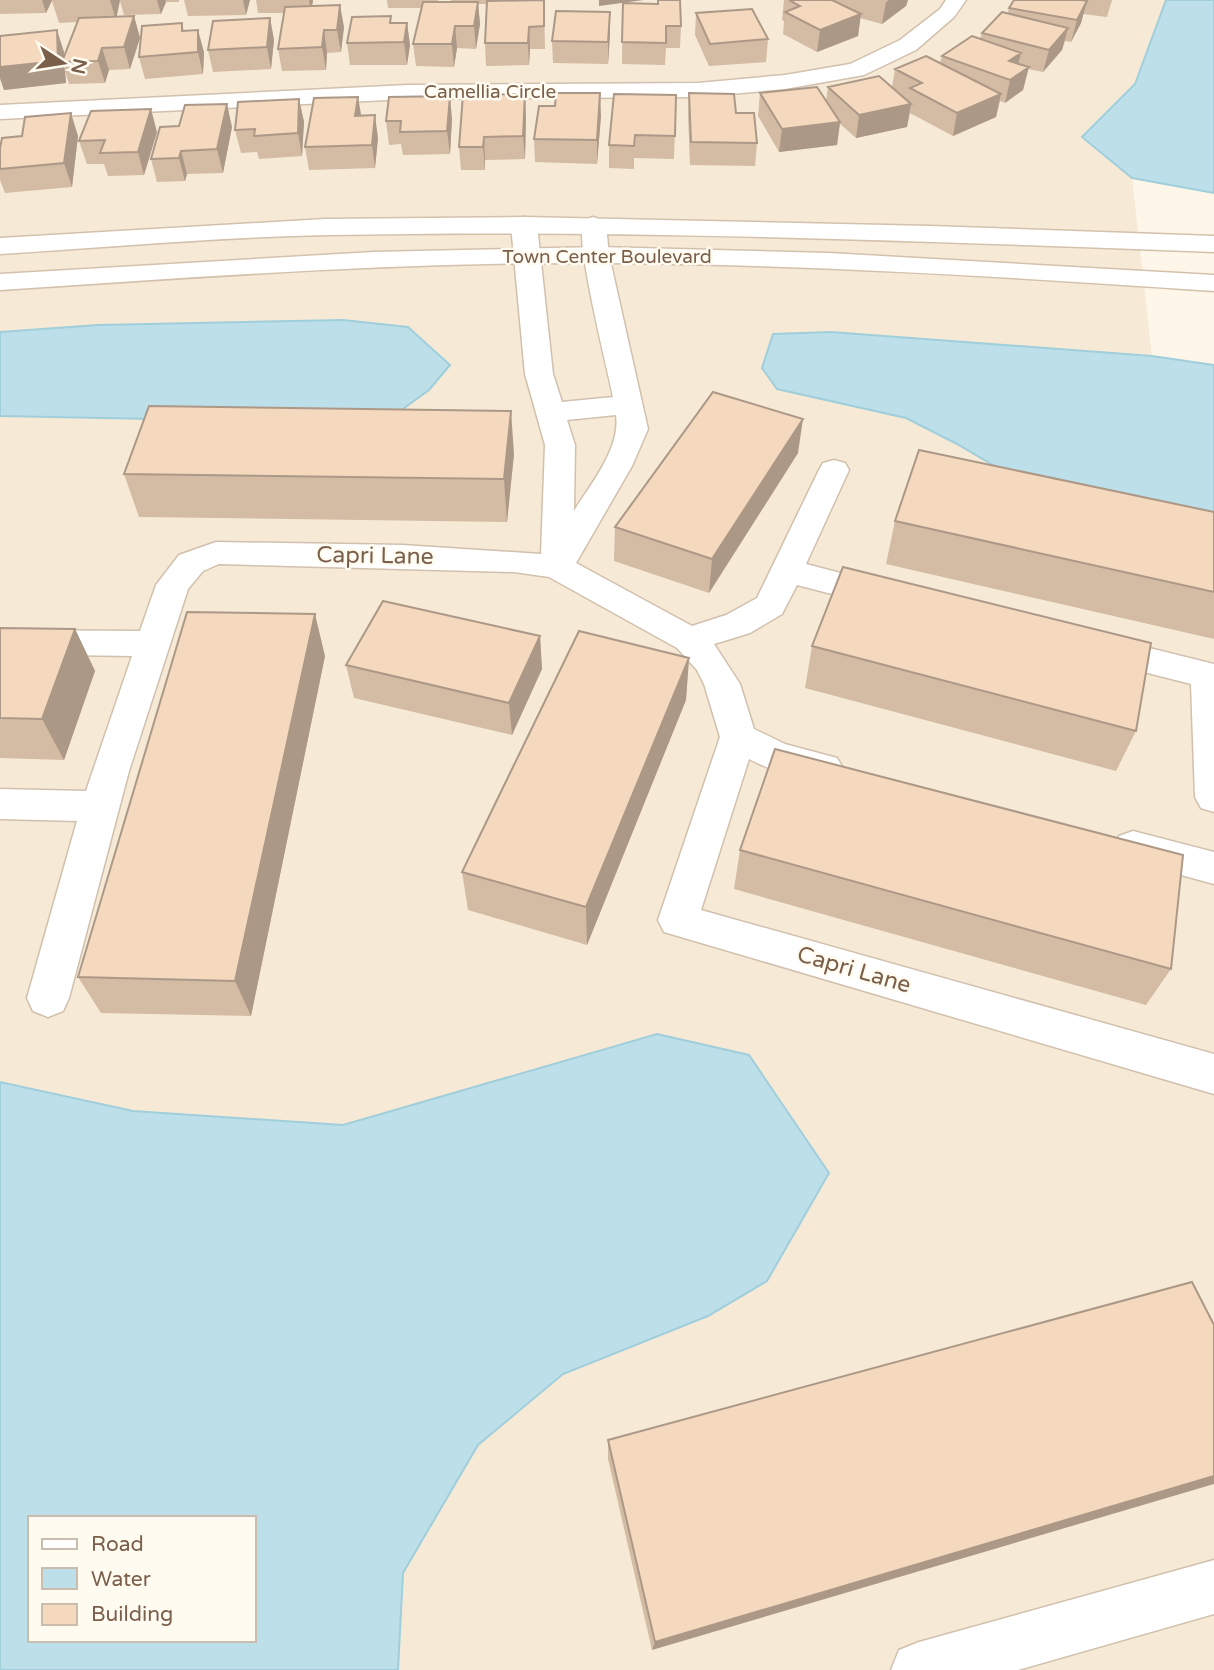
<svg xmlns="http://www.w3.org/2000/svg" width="1214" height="1670" font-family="'Varela Round',sans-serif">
<rect width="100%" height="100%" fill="#fef7e9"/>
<path fill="#f6ead7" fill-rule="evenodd" d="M0 0H1166L1135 84 1082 137 1132 178 1152 356 831 332 774 334 777 389 906 418 957 444 1214 523V1670H0V416L261 421 343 320 98 325 0 332ZM30 1518H254V1640H30Z"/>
<path fill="#bcdfe9" stroke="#a1cedb" stroke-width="2" fill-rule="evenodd" d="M1166 0H1214V193L1132 178 1082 137 1135 84Z
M343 320 408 327 450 365 429 390 389 419 261 421 0 416V332L98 325Z
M831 332 1152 356 1214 365V523L1042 494 957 444 906 418 777 389 762 368 773 334Z
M657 1034 749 1055 829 1173 767 1281 708 1316 563 1374 478 1445 403 1573 398 1670H0V1082L133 1111 343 1125ZM30 1518H254V1640H30Z"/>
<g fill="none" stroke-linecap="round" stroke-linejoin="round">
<defs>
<path id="street" d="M946 0H966L954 17 916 50 864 75 785 89 698 97 408 99 0 119V105L408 85 698 83 785 75 850 64 900 40 940 9Z
M524 217 533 220 537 225 553 374 562 402 613 397C608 370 573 235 584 220L593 217 602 220 606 225 609 255 648 429 632 466 576 563 692 626 726 615 757 598 819 470 823 463 834 460 845 463 849 470 806 564 898 588 903 596 898 604 886 608 797 585 782 614 750 633 714 644 740 684 754 729 785 744 837 758 843 768 837 778C811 787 773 771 749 759L701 910 1214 1054V1094L664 932 658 920 720 737 704 684 697 670 677 648 549 577 514 572 219 564 203 571 188 589 129 771 69 998 63 1011 48 1017 33 1011 27 998 77 821 0 819V789L86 791 132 656 0 654V630L140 631 156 585 179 555 216 542 402 545 541 554 545 445 525 374 511 225 515 220ZM616 415C621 448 590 485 574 511L575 445 567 420Z
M1097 635 1214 664V812L1201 808 1195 797 1191 684 1085 657 1080 648 1085 639Z
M1133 831 1214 852V884L1119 858 1114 847 1119 836Z
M1214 1560V1614L1018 1670H891L899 1650 919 1642Z"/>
<path id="secondary" d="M524 217 931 226 1214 236V252C919 241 624 229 329 235 220 237 109 247 0 254V238L325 219Z
M598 247 829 253 1214 275V291C1009 277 803 264 598 263 398 262 199 277 0 290V274L373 252Z"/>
</defs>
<use href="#street" stroke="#d1c0ad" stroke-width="3"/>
<use href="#secondary" stroke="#d4c1ab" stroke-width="3"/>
<use href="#street" fill="#fff" fill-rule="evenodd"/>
<use href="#secondary" fill="#fff" fill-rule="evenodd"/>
</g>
<path fill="#d3bba4" d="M0 0H179V2H166L161 14 124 15 120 1 116 16H134L140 38 130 69 109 70 105 83 69 84 65 71 66 83 4 90 0 78V36L64 52V55L77 22 59 23 52 1 46 13 0 14Z
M184 0H250L246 15 188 16Z
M256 0H313L312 6 344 27 341 52 327 53 326 70 282 71 278 49 284 13H258Z
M387 0H438V2H452L451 0H544L545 49H530L529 65 486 66 485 43 487 4H478L480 24 476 49 457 48 454 67 416 66 413 44 421 8H388Z
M784 0H908L906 6 882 24 860 18 858 36 817 52 783 34 784 21 782 20Z
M1014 0H1112L1107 17 1083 14 1081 23 1071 42 1065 41 1062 50 1043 72 1028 69 1023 90 1005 103 1000 101 996 117 953 136 910 113 907 127 856 138 840 124 837 145 779 152 758 116 760 93 826 101 828 87H892L895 69 940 63 942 56 980 39 982 33 1008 13 1009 8Z
M623 3 681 26 680 48H666L665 65 622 64Z
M610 12V34L608 64 553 63 552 41Z
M696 13 768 39 766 62 709 66 695 35Z
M391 16V23H407L410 45 407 65H350L347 43Z
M270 18 274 40 271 69 213 72 208 50Z
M182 23 184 31 204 52 203 74 145 79 139 57Z
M689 93 736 113 757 143 755 166 690 165 688 116Z
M676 95 674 159 634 158V169L609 168V145Z
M299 99 304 122 302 156 259 159 257 152 241 153 235 130Z
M361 116 378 138 375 168 309 170 305 147Z
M601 116 597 164 535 162 534 139Z
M526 117 525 159 485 160V170H461L459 147Z
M452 119 450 154 403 155 401 144 389 145 386 121Z
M232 127 223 173 187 174 185 181 157 182 151 159Z
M157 132 144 175 108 176 104 164H87L79 141Z
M78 136 72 187 5 193 0 180V148Z
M798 453 709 593 614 561 615 527Z
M514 454 507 522 139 517 124 474Z
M1214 512V639L886 564 895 521Z
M0 628 75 629 95 671 64 760 0 758Z
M540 636 542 669 512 735 354 698 346 665Z
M812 646 1136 731 1116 771 805 688Z
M325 656 251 1016 101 1013 78 977Z
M689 658 686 700 587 945 468 910 462 872Z
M740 850 1171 969 1146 1005 734 889Z
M1192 1282 652 1650 608 1459V1440Z"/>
<path fill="#ac9886" d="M42 0H52L46 13Z
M110 0H120L116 20Z
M157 0H165L166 2 161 14Z
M243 0H250L246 15Z
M309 0H313L311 12Z
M599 0H644L599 6Z
M889 0H908L906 6 882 24 886 2Z
M1087 1 1081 23 1071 42 1077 20Z
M478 2 480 24 476 49 474 26Z
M340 5 344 27 341 52 337 30Z
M610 12V34L608 64V42Z
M861 14 858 36 817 52 820 30Z
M134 16 140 38 130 69 124 47Z
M270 18 274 40 271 69 267 47Z
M407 23 410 45 407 65 404 42Z
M455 26 457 48 454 67 452 44Z
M529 27 530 49 529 65 528 43Z
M1068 28 1062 50 1043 72 1049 50Z
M57 30 64 52 65 62H62L65 71 66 83 4 90 0 78V67Z
M198 30 204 52 203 74 198 52Z
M324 30 327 53 326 70 322 47Z
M102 48 109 70 105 83 98 61Z
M1021 53 1015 76 1009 61Z
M1029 67 1023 90 1005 103 1010 80Z
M600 93 601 116 597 164V140Z
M525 94 526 117 525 159 523 136Z
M1001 94 996 117 953 136 957 113Z
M450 96 452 119 450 154 447 131Z
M358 97 362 120 355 116Z
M299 99 304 122 302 156 298 133Z
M227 104 232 127 223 173 217 149Z
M911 104 907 127 856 138 859 115Z
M151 109 157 132 144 175 138 152Z
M71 113 78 136 72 187 64 163Z
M375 115 378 138 375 168 372 145Z
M840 122 837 145 779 152 782 129Z
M484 137 485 160V170L483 147Z
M181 151 187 174 185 181 179 158Z
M511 411 514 454 507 522 504 479Z
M803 419 798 453 709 593 712 559Z
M315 614 325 656 251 1016 235 981Z
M75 629 95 671 64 760 42 719Z
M540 636 542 669 512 735 509 703Z
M689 658 686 700 587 945 586 907Z
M1214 1476V1484L652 1650 655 1642Z"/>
<path fill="#f5d9bf" stroke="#ac9886" stroke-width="2" d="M544 0V26L529 27 528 43H485L487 1Z
M658 0H680L681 26H666V43L622 42 623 3 658 4Z
M789 0H832L861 14 820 30 785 12 800 6Z
M1014 0H1081L1087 1 1077 20 1009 8Z
M423 2H478L474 26H455L452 44H413Z
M340 5 337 30H324L322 47 278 49 285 7Z
M752 9 768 39 710 44 696 13Z
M556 11 610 12 608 42 552 41Z
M1002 12 1068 28 1049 50 982 33Z
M134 16 124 47 102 48 98 61 62 62 79 18Z
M391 16 390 23H407L404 42 347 43 352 17Z
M270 18 267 47 208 50 213 21Z
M182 23V31L198 30V52L139 57 142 26Z
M57 30 58 61 0 67V36Z
M972 36 1021 53 1009 61 1029 67 1010 80 942 56Z
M926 56 1001 94 957 113 910 88 922 83 895 69Z
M879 76 911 104 859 115 828 87Z
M817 87 840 122 782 129 760 93Z
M556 93H600L597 140 534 139 539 106H555Z
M689 93 734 94 736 113H754L757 143 691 142Z
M525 94 523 136 484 137 483 147H459L463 95Z
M614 94 676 95 675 136 635 135 634 146 609 145Z
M450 96 447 131 400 132 401 121H386L389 97Z
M358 97 355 116 375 115 372 145 305 147 314 98Z
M299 99 298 133 254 136 255 129 235 130 238 102Z
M227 104 217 149 181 151 179 158 151 159 160 127 179 126 185 105Z
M151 109 138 152 100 153 105 140 79 141 91 111Z
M71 113 64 163 0 169V148L2 138 22 136 25 117Z
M713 392 803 419 712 559 615 527Z
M149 406 511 411 504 479 124 474Z
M919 450 1214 512V592L895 521Z
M843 567 1151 643 1136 731 812 646Z
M383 601 540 636 509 703 346 665Z
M187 612 315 614 235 981 78 977Z
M0 628 75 629 42 719 0 718Z
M579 631 689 658 586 907 462 872Z
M775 749 1183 855 1171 969 740 850Z
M1192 1282 1214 1325V1476L655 1642 608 1440Z"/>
<g text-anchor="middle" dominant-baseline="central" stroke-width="5" stroke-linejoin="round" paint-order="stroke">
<g font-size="19" fill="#7a5f4a" stroke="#fffbf1">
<text x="490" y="92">Camellia Circle</text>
<text x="607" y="257">Town Center Boulevard</text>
</g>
<g font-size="23" fill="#7a5f4a" stroke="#fffbf1">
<text transform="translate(375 556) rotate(1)">Capri Lane</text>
<text transform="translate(854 970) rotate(16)">Capri Lane</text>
</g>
</g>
<rect x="28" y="1516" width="228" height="126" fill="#fffbf1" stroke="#cabdae" stroke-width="2"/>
<rect x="42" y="1539" width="35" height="10" fill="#ffffff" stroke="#cabdae" stroke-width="2"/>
<text x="91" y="1551" font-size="21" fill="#7a5f4a">Road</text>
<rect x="42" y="1568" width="35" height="21" fill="#bcdfe9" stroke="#cabdae" stroke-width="2"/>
<text x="91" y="1586" font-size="21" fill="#7a5f4a">Water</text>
<rect x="42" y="1604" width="35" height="21" fill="#f5d9bf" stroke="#cabdae" stroke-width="2"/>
<text x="91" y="1621" font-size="21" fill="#7a5f4a">Building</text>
<g transform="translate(63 63) rotate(102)" stroke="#fffbf1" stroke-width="5" paint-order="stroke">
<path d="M0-5L12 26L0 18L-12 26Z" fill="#7a5f4a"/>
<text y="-10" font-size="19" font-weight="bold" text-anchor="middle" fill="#7a5f4a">N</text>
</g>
</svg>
